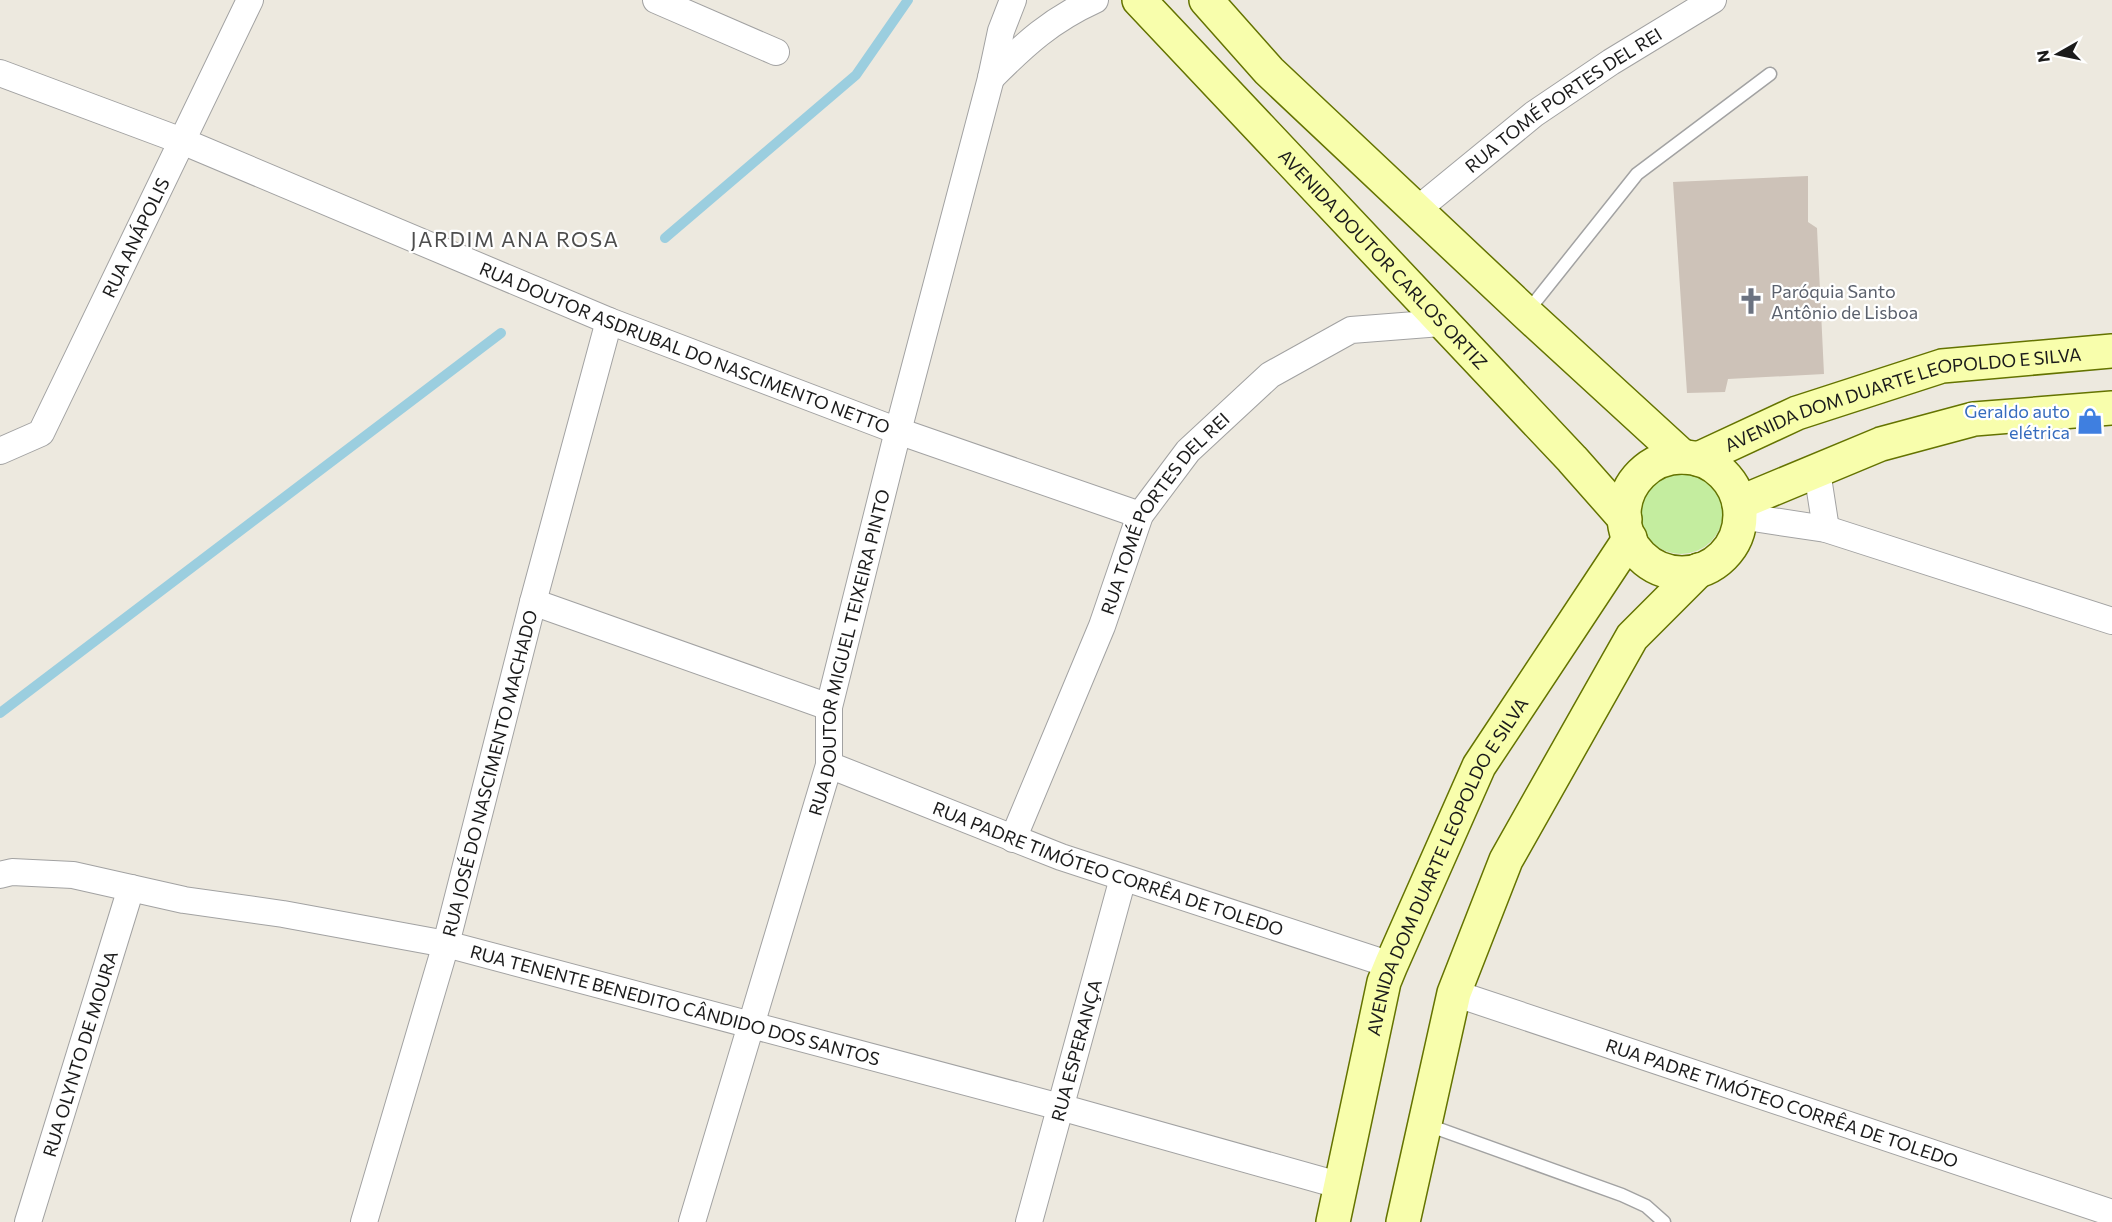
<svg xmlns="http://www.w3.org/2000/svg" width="2112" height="1222" font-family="Commissioner,sans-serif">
<rect width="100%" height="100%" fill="#ede9df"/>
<path fill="#c4ed9f" d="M1639 512a42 42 0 1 1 84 0a42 42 0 1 1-84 0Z"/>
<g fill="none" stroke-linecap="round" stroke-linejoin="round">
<path stroke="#9bcedf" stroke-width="10" d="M665 238 856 75 908 0
M0 713 501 333"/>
</g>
<path fill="#cdc2b8" d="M1808 176V222L1817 228 1824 374 1728 379 1725 392 1687 393 1673 182Z"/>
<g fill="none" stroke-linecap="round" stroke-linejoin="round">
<defs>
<path id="service" d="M1527 312 1637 174 1770 74
M1425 1124 1622 1195 1646 1206 1664 1222"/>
<g id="minor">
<path d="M656 0 776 52"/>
<path id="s1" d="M0 73 182 141 609 321 898 431 1140 515"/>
<path d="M991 78C1025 44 1051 20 1095 0"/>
<path id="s2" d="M1418 209 1534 114 1611 62 1713 0"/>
<path id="s3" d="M0 451 41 433 250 0"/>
<path d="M1817 471 1826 529"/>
<path d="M1740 516 1826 529 2112 621"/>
<path d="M533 602 829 707"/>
<path id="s4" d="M829 765 1061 857 1391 965"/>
<path id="s5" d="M1013 839 1102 626 1140 515 1188 451 1270 375 1351 330 1441 323"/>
<path id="s6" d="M0 875 12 872 73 875 184 900 283 914 446 944 1060 1107 1342 1186"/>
<path id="s7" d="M1454 993 2112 1213"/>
<path id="s8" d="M28 1222 131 888"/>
<path id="s9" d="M364 1222 446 944 533 602 609 321"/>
<path id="s10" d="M692 1222 829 765V707L898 431 991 78 1001 31 1013 0"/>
<path id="s11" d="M1029 1222 1123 878"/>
</g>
<g id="secondary">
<path id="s12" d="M1139 0 1572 459 1625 519"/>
<path d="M1206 0 1269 71 1526 313 1683 457"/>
<circle cx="1682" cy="515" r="58"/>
<path id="s13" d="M1698 459 1797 413 1942 366 2112 351"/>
<path d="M1739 503 1881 444 1974 419 2112 408"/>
<path id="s14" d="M1333 1222 1384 982 1391 965 1479 766 1630 538"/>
<path d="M1403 1222 1454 993 1506 860 1632 637 1699 570"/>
</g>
</defs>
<use href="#service" stroke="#a2a2a2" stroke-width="15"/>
<use href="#minor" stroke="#a2a2a2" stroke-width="28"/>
<use href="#secondary" stroke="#647300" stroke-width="36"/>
<use href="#service" stroke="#fff" stroke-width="12"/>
<use href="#minor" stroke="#fff" stroke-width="26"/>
<use href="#secondary" stroke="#f8feac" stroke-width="33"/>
</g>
<defs>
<symbol id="church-bare" viewBox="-9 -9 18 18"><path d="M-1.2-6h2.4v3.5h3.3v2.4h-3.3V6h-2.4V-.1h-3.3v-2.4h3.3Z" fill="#6b7280" stroke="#fff" stroke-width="2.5" paint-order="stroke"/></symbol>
<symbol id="shop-bare" viewBox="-9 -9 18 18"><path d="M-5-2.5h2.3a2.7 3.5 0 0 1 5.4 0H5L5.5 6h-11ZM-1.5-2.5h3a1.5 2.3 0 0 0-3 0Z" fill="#3f7fe0" stroke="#fff" stroke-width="2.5" paint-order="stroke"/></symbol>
</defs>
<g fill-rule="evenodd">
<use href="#church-bare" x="1732" y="282" width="38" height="38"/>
<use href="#shop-bare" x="2071" y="402" width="38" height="38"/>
</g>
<g text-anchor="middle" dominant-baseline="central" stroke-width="4.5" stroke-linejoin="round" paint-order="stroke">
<g font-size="18" fill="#1b1b1b" stroke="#fff">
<text stroke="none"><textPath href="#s2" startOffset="182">RUA TOMÉ PORTES DEL REI</textPath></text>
<text stroke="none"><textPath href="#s3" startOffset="262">RUA ANÁPOLIS</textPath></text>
<text stroke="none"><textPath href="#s12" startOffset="356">AVENIDA DOUTOR CARLOS ORTIZ</textPath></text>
<text stroke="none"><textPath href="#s1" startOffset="738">RUA DOUTOR ASDRUBAL DO NASCIMENTO NETTO</textPath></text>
<text stroke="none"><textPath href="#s13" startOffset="216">AVENIDA DOM DUARTE LEOPOLDO E SILVA</textPath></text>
<text stroke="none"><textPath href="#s5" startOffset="362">RUA TOMÉ PORTES DEL REI</textPath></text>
<text stroke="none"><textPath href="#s10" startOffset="592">RUA DOUTOR MIGUEL TEIXEIRA PINTO</textPath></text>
<text stroke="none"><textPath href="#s9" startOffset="466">RUA JOSÉ DO NASCIMENTO MACHADO</textPath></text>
<text stroke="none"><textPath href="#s14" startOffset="376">AVENIDA DOM DUARTE LEOPOLDO E SILVA</textPath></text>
<text stroke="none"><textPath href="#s4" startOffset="298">RUA PADRE TIMÓTEO CORRÊA DE TOLEDO</textPath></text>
<text stroke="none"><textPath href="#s6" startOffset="690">RUA TENENTE BENEDITO CÂNDIDO DOS SANTOS</textPath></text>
<text stroke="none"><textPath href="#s11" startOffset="178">RUA ESPERANÇA</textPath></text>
<text stroke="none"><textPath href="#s8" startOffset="176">RUA OLYNTO DE MOURA</textPath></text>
<text stroke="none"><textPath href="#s7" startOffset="346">RUA PADRE TIMÓTEO CORRÊA DE TOLEDO</textPath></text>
</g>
<g font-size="18" fill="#5b616d" stroke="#fff" text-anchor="start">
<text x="1771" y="291">Paróquia Santo<tspan x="1771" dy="21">Antônio de Lisboa</tspan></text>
</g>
<g font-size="18" fill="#366cbe" stroke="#fff" text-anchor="end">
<text x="2070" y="411">Geraldo auto<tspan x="2070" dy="21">elétrica</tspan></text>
</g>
<g font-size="21" letter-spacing="1.5" fill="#4e4e4e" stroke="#fff">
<text x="515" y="238">JARDIM ANA ROSA</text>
</g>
</g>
<g transform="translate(2058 54) rotate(261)" stroke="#ffffff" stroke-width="4.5" paint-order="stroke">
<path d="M0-4.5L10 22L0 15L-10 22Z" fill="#1b1b1b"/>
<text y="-9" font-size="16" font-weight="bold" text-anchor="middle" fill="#1b1b1b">N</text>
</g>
</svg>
